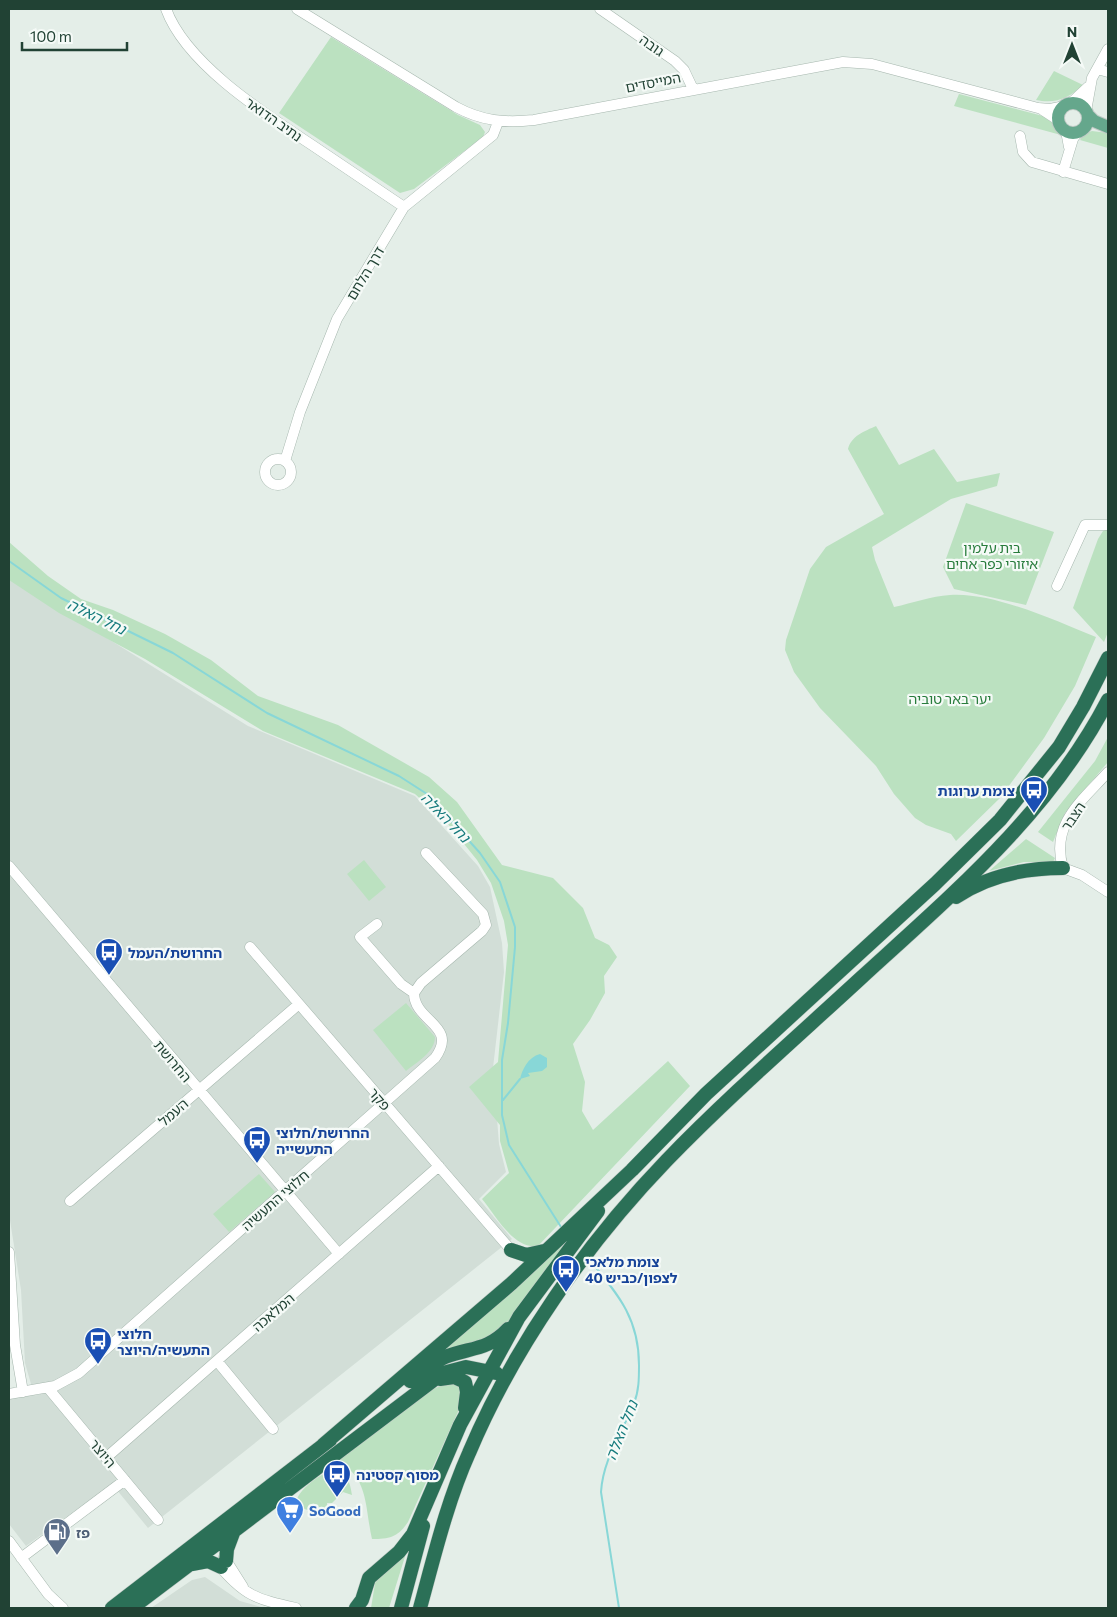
<svg xmlns="http://www.w3.org/2000/svg" width="1117" height="1617" font-family="Commissioner,'Noto Sans Hebrew',sans-serif">
<rect width="100%" height="100%" fill="#e4eee8"/>
<path fill="#d2ded7" d="M9 577 248 726 415 796 478 866 490 887 502 943 504 972 493 1068 499 1144 506 1172 479 1199 512 1239 148 1528 112 1484 26 1546 9 1524V1399L19 1396 40 1395 31 1384 25 1363 21 1290 9 1214Z
M205 1577 240 1601 265 1608H151L192 1580Z"/>
<path fill="#bbe1c0" d="M331 37 458 115 480 125 485 132 483 137 414 189 400 193 279 113Z
M1054 71 1083 85C1069 98 1056 104 1036 100Z
M959 94 1043 116 1054 124 1061 135 954 106Z
M1092 131 1108 133V148L1080 140 1084 134Z
M876 426 899 465 934 449 957 482 1000 473 997 486 951 499 872 547 875 560 894 607C913 603 931 596 950 595 994 592 1056 621 1096 637L1075 686 1044 738 1000 798 956 841 951 834 926 825 915 818 894 794 876 766 820 708 794 672 785 650 786 640 810 569 826 547 884 514 848 449C851 436 865 431 876 426Z
M966 503 1054 532 1026 605 954 589 943 567Z
M1108 529V632L1104 642 1073 608 1098 539 1103 531Z
M9 542 48 576 81 599 113 610 165 634 211 660 258 696 338 725 429 777 457 802 502 865 553 878 583 908 595 938 609 945 617 957 604 976 605 993 590 1020 573 1044 585 1082 582 1111 593 1130 668 1061 690 1086 538 1246C514 1250 496 1216 482 1199L509 1173 500 1141V1125L469 1087 498 1062 508 945 504 921 491 883 477 860 448 824 415 794 263 731 145 659 59 613 9 580Z
M1108 737V762L1065 813 1053 842 1038 832 1095 761Z
M1026 839 1055 858 1053 862H1024L989 871Z
M364 860 386 887 369 901 347 874Z
M406 1003 435 1037C435 1052 417 1062 406 1071L373 1030Z
M259 1174 275 1192 229 1232 213 1214Z
M576 1227 580 1230 502 1331 415 1375Z
M447 1383 459 1384 462 1403 408 1522C398 1537 390 1539 372 1539 365 1510 369 1471 334 1462L429 1391Z
M334 1470C348 1474 350 1482 352 1495L343 1492 332 1503H327L328 1516 301 1508 296 1505C295 1491 322 1472 334 1470Z
M407 1550 389 1608H371L376 1577Z"/>
<path fill="#88d7d7" d="M540 1054 547 1058V1067L542 1071 528 1073 530 1076 520 1079C522 1070 528 1057 540 1054Z"/>
<g fill="none" stroke-linecap="round" stroke-linejoin="round">
<path stroke="#88d7d7" stroke-width="2" d="M9 561 61 598 173 653 267 713 399 776 427 794 480 853 500 882 515 927V947L508 1023 502 1060V1115L509 1145 561 1227
M503 1100 520 1079
M593 1264C620 1297 639 1320 639 1365 639 1378 639 1391 634 1403 622 1433 603 1459 601 1492L619 1608"/>
<defs>
<path id="minor" d="M166 9C186 64 265 114 312 145 343 166 373 186 404 207
M297 9 456 107C482 121 504 123 534 120L843 62 872 64 1038 108 1050 109 1065 106
M600 9 675 61 684 70 693 89
M1097 69 1108 72
M1071 103 1088 87
M1041 109 1058 120
M1086 111 1092 78 1108 49
M1066 131 1069 147
M1020 136 1023 152 1032 162 1108 184
M1063 172 1073 139 1077 133
M265 472a13 13 0 1 1 26 0a13 13 0 1 1-26 0Z
M285 461 300 412 337 319 404 207 493 135 498 122
M1057 586 1085 525H1108
M1108 772C1082 801 1050 824 1063 868L1082 875 1108 892
M9 866 339 1254
M377 924 360 937 401 984 414 993
M250 947 511 1250
M70 1201 299 1004
M9 1252 15 1345 23 1392
M217 1361 273 1429
M48 1388 158 1520
M9 1394 55 1386 79 1373 435 1058C459 1025 414 1022 414 993L421 983 482 931 486 925 483 914 426 853
M107 1457 439 1166
M9 1541 48 1594 63 1608
M224 1557 243 1587
M21 1558 125 1480
M217 1563C244 1596 256 1599 296 1608"/>
<path id="major" d="M1058 118a15 15 0 1 1 30 0a15 15 0 1 1-30 0Z
M1088 115 1094 121 1108 127"/>
<path id="highway" d="M956 897C987 876 1026 868 1063 868
M511 1250 526 1255 544 1251
M440 1379 454 1377 465 1382 467 1392 465 1408
M410 1381C421 1373 433 1362 445 1357 471 1347 487 1351 508 1329
M323 1445 512 1283 632 1170 706 1094 935 884 1000 820 1059 747 1083 707 1108 658
M226 1561 227 1549 233 1533
M192 1564 208 1561 221 1567
M112 1608 330 1440
M132 1608 443 1373 466 1367 496 1373
M356 1608 362 1600 369 1578 399 1552 413 1534 460 1425 519 1317 598 1211
M401 1608 423 1526
M420 1608C434 1557 447 1502 469 1453 514 1346 587 1243 667 1160 729 1096 797 1037 862 977 954 893 1050 812 1108 700"/>
</defs>
<use href="#minor" stroke="#a6b7ae" stroke-width="11"/>
<use href="#major" stroke="#c1cac6" stroke-width="14"/>
<use href="#highway" stroke="#c1cac6" stroke-width="15"/>
<use href="#minor" stroke="#fff" stroke-width="10"/>
<use href="#major" stroke="#65a78c" stroke-width="12"/>
<use href="#highway" stroke="#2b7057" stroke-width="14"/>
</g>
<defs>
<symbol id="bus-pin" viewBox="-11 -11 22 30"><path d="M0 17L-7.5 6A9.5 9.5 0 1 1 7.5 6Z" fill="#1a4fb4" stroke="#f5faf7"/><path d="M-5-6H5V4H4V6H2V4H-2V6H-4V4H-5ZM-3.5-4V0h7V-4ZM-3.5 1.2v1.5H-2V1.2ZM2 1.2v1.5H3.5V1.2Z" fill="#fff"/></symbol>
<symbol id="supermarket-pin" viewBox="-11 -11 22 30"><path d="M0 17L-7.5 6A9.5 9.5 0 1 1 7.5 6Z" fill="#3f7fe0" stroke="#f5faf7"/><path d="M-6-5.5h2.5l.6 2H6L4.5 2H-2.5L-4.4-4H-6ZM-1.5 3.2a1.3 1.3 0 1 0 .1 0ZM3 3.2a1.3 1.3 0 1 0 .1 0Z" fill="#fff"/></symbol>
<symbol id="fuel-pin" viewBox="-11 -11 22 30"><path d="M0 17L-7.5 6A9.5 9.5 0 1 1 7.5 6Z" fill="#5c6f8a" stroke="#f5faf7"/><path d="M-5.5-6h7V0h2V4h1.3V-2.5L3-4.5l.8-.8L6-3V5H2.5V1h-1V6h-7ZM-4.2-4.7v3.2H.2V-4.7Z" fill="#fff"/></symbol>
</defs>
<g fill-rule="evenodd">
<use href="#bus-pin" x="1018" y="774" width="32" height="43"/>
<use href="#bus-pin" x="93" y="936" width="32" height="43"/>
<use href="#bus-pin" x="241" y="1124" width="32" height="43"/>
<use href="#bus-pin" x="550" y="1253" width="32" height="43"/>
<use href="#bus-pin" x="82" y="1325" width="32" height="43"/>
<use href="#bus-pin" x="321" y="1458" width="32" height="43"/>
<use href="#supermarket-pin" x="274" y="1494" width="32" height="43"/>
<use href="#fuel-pin" x="41" y="1516" width="32" height="43"/>
</g>
<g text-anchor="middle" dominant-baseline="central" stroke-width="4.5" stroke-linejoin="round" paint-order="stroke">
<g font-size="14" fill="#214234" stroke="#f5faf7">
<text transform="translate(652 45) rotate(35)">גובה</text>
<text transform="translate(653 82) rotate(-11)">המייסדים</text>
<text transform="translate(274 119) rotate(35)">נתיב הדואר</text>
<text transform="translate(365 273) rotate(-59)">דרך הלחם</text>
<text transform="translate(1073 816) rotate(-56)">הצבר</text>
<text transform="translate(173 1061) rotate(50)">החרושת</text>
<text transform="translate(380 1099) rotate(49)">פקר</text>
<text transform="translate(173 1112) rotate(-41)">העמל</text>
<text transform="translate(275 1200) rotate(-41)">חלוצי התעשיה</text>
<text transform="translate(273 1312) rotate(-41)">המלאכה</text>
<text transform="translate(103 1453) rotate(50)">היוצר</text>
</g>
<g font-size="14" fill="#287c3c" stroke="#f5faf7">
<text x="992" y="547">בית עלמין<tspan x="992" dy="16">איזורי כפר אחים</tspan></text>
<text x="950" y="698">יער באר טוביה</text>
</g>
<g font-size="14" font-weight="bold" fill="#164399" stroke="#f5faf7" text-anchor="start">
<text x="1015" y="790" text-anchor="end">צומת ערוגות</text>
<text x="128" y="952">החרושת/העמל</text>
<text x="276" y="1132">החרושת/חלוצי<tspan x="276" dy="16">התעשייה</tspan></text>
<text x="585" y="1261">צומת מלאכי<tspan x="585" dy="16">לצפון/כביש 40</tspan></text>
<text x="117" y="1333">חלוצי<tspan x="117" dy="16">התעשיה/היוצר</tspan></text>
<text x="356" y="1474">מסוף קסטינה</text>
</g>
<g font-size="14" font-weight="bold" fill="#366cbe" stroke="#f5faf7" text-anchor="start">
<text x="309" y="1510">SoGood</text>
</g>
<g font-size="14" font-weight="bold" fill="#4e5e75" stroke="#f5faf7" text-anchor="start">
<text x="76" y="1532">פז</text>
</g>
<g font-size="15" font-style="italic" fill="#167b7d" stroke="#f5faf7">
<text transform="translate(97 616) rotate(26)">נחל האלה</text>
<text transform="translate(446 817) rotate(46)">נחל האלה</text>
<text transform="translate(621 1430) rotate(-68)">נחל האלה</text>
</g>
</g>
<rect width="1117" height="1617" fill="none" stroke="#214234" stroke-width="20"/>
<g transform="translate(1072 45)" stroke="#f5faf7" stroke-width="4" paint-order="stroke">
<path d="M0-4L9 19L0 12L-9 19Z" fill="#214234"/>
<text y="-8" font-size="14" font-weight="bold" text-anchor="middle" fill="#214234">N</text>
</g>
<path d="M22 42v8h105v-8" fill="none" stroke="#214234" stroke-width="2.5"/>
<text x="30" y="42" font-size="15" fill="#214234" stroke="#f5faf7" stroke-width="4" paint-order="stroke">100 m</text>
</svg>
